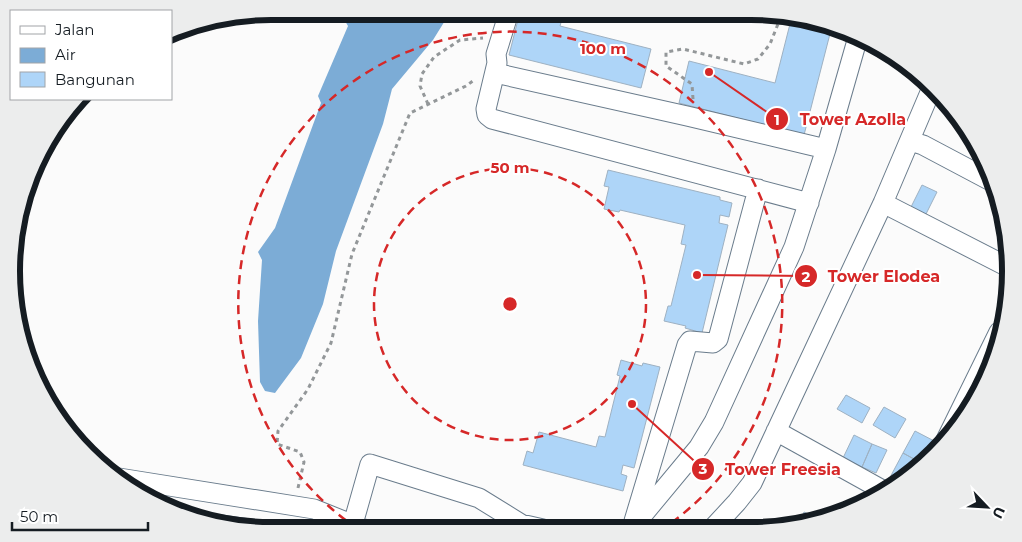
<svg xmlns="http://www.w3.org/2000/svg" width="1022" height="542" font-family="Montserrat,sans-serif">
<rect width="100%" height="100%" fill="#fbfbfb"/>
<path fill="#7cacd6" d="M339 11H451L433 40 392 89 383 124 336 251 323 304 301 358 275 393 265 391 260 382 258 321 262 260 258 252 275 228 321 103 318 96 348 26Z"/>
<path fill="#aed5f8" stroke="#9eb1c2" d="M520 12H564L560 26 651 49 641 88 509 55Z
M792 16 819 20 832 26 804 135 679 103 689 61 775 83Z
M608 170 720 197V200L732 203 729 217 720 215 719 223 728 225 702 333 685 328 686 326 664 321 668 306H671L686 245 681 244 685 225 620 210 619 212 604 209 609 187 604 186Z
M922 185 937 192 925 216 910 209Z
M621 360 642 366 643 363 660 367 634 468 623 465 621 474 627 476 623 491 523 465 527 451 533 453 539 432 596 447 599 436 605 437 620 376 617 375Z
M846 395 870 408 862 423 837 409Z
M884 407 906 419 895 438 873 425Z
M915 431 940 444 934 456 923 464 903 453Z
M854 435 872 444 862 467 843 458Z
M872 444 887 450 876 473 862 467Z
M903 453 923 464 895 487 887 483Z
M804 512 822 520 802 525 799 524Z"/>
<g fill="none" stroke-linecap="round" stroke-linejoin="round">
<defs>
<path id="minor" d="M509 12 496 54 497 63 486 109 487 115 492 119 809 203
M495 73 687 116 826 149
M910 141 923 145 991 181
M883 203 1006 266
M776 431 886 492
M945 442 999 332
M119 478 314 509 366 530
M634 521 687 345 690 341 713 343 718 339 758 189
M353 524 370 464 479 498 521 524 543 529
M221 525 257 530
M631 529 699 447 714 422 794 247 826 149 858 37
M712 529 737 502 752 483 883 203 931 90"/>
</defs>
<use href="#minor" stroke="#6a7c8c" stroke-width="21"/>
<path stroke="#939799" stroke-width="3" stroke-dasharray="4 4" stroke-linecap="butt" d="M693 99 692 84 666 66V52L683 49 744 64 758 59 770 44 782 14
M428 104 420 86 422 74 434 57 460 40 483 38
M298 488 304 462 300 452 277 444 278 431 308 389 331 343 352 254 410 113 466 86 474 80"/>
<use href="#minor" stroke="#fff" stroke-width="19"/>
</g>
<g fill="none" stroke="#d62828" stroke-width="2.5" stroke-dasharray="9 6">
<circle cx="510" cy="304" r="136"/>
<path d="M358 529A272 272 0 1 1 664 528"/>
</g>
<path d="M0 0H1022V542H0ZM271 20H751A251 251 0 0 1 1002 271V271A251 251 0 0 1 751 522H271A251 251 0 0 1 20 271V271A251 251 0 0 1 271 20Z" fill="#eceded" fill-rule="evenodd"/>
<path fill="none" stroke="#151c22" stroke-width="6" d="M271 20H751A251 251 0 0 1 1002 271V271A251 251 0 0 1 751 522H271A251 251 0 0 1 20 271V271A251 251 0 0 1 271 20Z"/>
<circle cx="510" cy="304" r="8" fill="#d62828" stroke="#fff" stroke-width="2.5"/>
<g font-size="15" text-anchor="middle" font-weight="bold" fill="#d62828" stroke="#fff" stroke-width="4" stroke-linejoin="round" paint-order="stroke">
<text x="603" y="54">100 m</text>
<text x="510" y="173">50 m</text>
</g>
<path fill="none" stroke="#d62828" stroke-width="2" d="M709 72L777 119M697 275L806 276M632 404L703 469"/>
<g fill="#d62828" stroke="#fff" stroke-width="2">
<circle cx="709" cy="72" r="5"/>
<circle cx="697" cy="275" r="5"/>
<circle cx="632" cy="404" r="5"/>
<circle cx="777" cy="119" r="12"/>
<circle cx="806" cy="276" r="12"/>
<circle cx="703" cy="469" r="12"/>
</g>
<g font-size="15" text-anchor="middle" font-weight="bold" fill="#fff">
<text x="777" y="125">1</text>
<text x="806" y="282">2</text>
<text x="703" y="474">3</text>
</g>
<g font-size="16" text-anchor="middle" font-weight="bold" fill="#d62828" stroke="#fff" stroke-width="4" stroke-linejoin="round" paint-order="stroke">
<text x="853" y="125">Tower Azolla</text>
<text x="884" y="282">Tower Elodea</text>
<text x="783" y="475">Tower Freesia</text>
</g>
<rect x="10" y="10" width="162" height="90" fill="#ffffff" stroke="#a1a4a7"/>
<rect x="20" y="26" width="25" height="8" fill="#ffffff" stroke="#a1a4a7"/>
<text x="55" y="35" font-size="15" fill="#151c22">Jalan</text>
<rect x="20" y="48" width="25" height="15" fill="#7cacd6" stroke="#a1a4a7"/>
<text x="55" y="60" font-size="15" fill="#151c22">Air</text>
<rect x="20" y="72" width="25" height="15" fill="#aed5f8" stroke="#a1a4a7"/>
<text x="55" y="85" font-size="15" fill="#151c22">Bangunan</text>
<g transform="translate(987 507) rotate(115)" stroke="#ffffff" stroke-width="4" paint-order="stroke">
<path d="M0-4L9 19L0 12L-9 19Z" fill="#151c22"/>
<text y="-8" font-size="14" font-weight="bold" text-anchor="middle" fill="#151c22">U</text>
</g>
<path d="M12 522v8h136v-8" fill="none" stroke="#151c22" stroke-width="2.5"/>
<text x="20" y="522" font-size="15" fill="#151c22" stroke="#ffffff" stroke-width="4" paint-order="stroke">50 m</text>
</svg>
